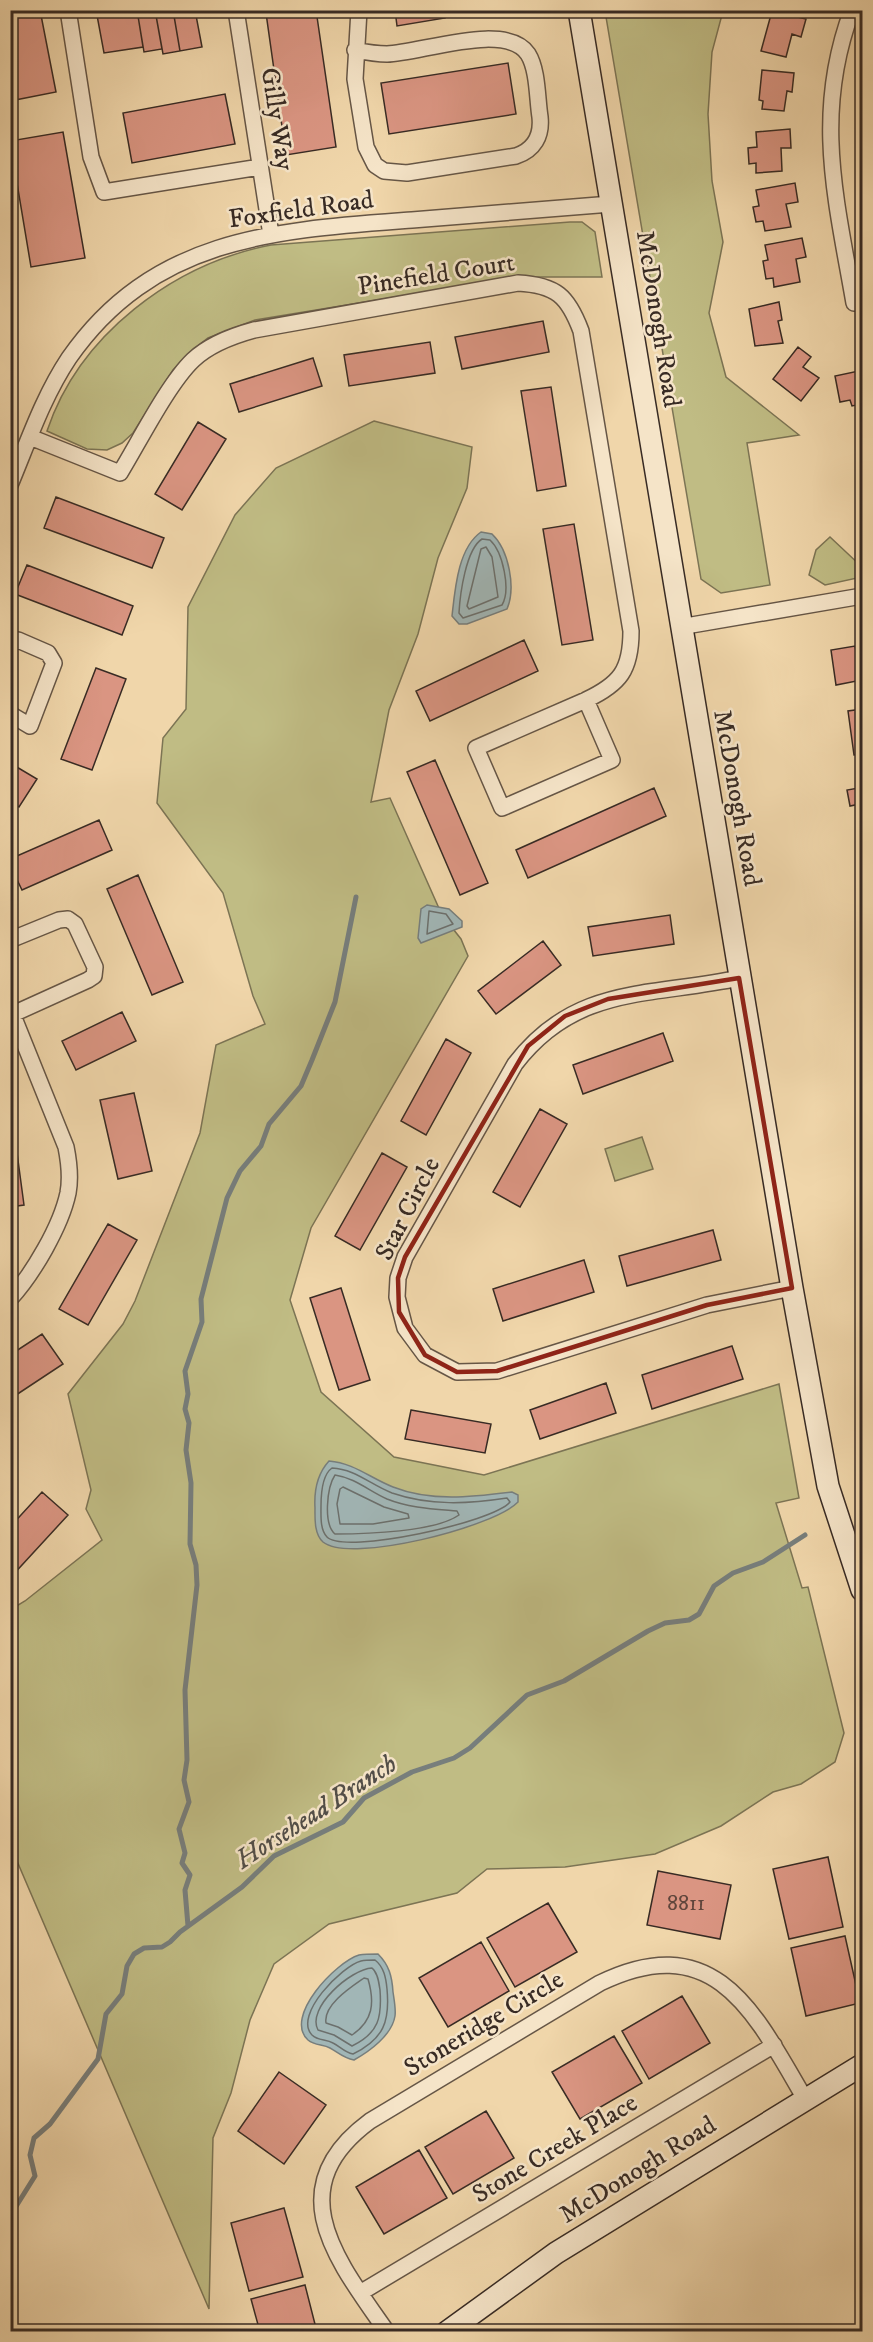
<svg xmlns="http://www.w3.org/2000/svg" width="873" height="2342" font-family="'IM FELL DW Pica',serif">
<rect width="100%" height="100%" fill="#f0d6aa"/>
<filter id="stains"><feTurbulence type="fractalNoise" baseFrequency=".00333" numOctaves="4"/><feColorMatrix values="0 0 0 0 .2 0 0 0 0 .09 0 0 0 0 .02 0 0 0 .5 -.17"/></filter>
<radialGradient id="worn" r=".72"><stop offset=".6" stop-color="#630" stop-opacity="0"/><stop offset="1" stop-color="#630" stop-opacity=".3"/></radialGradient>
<path fill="#c0bc84" stroke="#7c7454" stroke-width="1.5" d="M605 11H723L712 52 708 114 712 181 723 242 709 313 726 377 799 435 747 443 770 585 721 593 701 579Z
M570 222H582L595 232 602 277H517L255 320 208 338 189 353 173 370 133 433 122 443 107 450 87 449 47 431C79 335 173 264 271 245Z
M374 421 472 447 467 488 438 558 418 634 389 710 371 802 390 798 442 915 461 939 468 956 311 1228 290 1300 321 1392 394 1457 484 1475 779 1384 799 1498 776 1503 802 1588 808 1587 844 1733 835 1762 801 1784 773 1792 721 1826 655 1854 565 1867 487 1869 457 1893 329 1924 274 1964 250 2020 231 2093 213 2138 209 2309 11 1847 10 1610 25 1601 102 1540 86 1509 91 1490 68 1394 123 1324 135 1301 200 1133 216 1045 265 1024 253 996 223 893 157 803 163 738 186 709 188 607 235 515 276 468Z
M830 537 862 567V577L825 585 809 575 816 550Z
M642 1137 653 1169 615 1181 605 1149Z"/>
<path fill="#a1b6b6" stroke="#777e7c" stroke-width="1.5" d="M481 532 492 534C509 550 516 588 507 609L467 624H459L452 616C455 589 458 548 481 532Z
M427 905 449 909 462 921V927L421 943 418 938 421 909Z
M329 1461C354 1463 370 1478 393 1487 431 1502 472 1497 512 1492L518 1495V1502C494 1527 350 1564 323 1542 314 1534 315 1518 315 1508 314 1491 318 1473 329 1461Z
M378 1954C389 1965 392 1976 393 1992 394 1999 396 2009 395 2016 392 2035 370 2051 354 2060 343 2058 339 2053 330 2048 323 2044 315 2046 308 2040 283 2017 336 1962 359 1955 365 1954 372 1954 378 1954Z"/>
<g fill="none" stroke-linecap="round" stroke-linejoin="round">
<path stroke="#6c706d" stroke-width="1.5" d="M482 539 490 540C503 552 511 590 502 605L463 618 459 613C460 594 466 549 482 539Z
M486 547 492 557 498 597 469 609 467 606 481 549Z
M429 911 446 914 453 924 427 934Z
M332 1468C355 1469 371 1485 392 1493 430 1506 468 1504 507 1498L510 1502C494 1522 345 1555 327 1537 320 1530 321 1516 321 1506 321 1494 322 1475 332 1468Z
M335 1475C355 1478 369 1491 387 1499 409 1508 434 1509 457 1511L459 1515C435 1532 366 1534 335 1534 323 1524 327 1487 335 1475Z
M343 1487 384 1507 408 1514 409 1518 373 1524H340L337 1504 340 1489Z
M375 1960C384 1967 386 1978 387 1989 390 2021 384 2039 353 2054 344 2052 341 2047 333 2043 326 2039 318 2041 312 2035 293 2015 342 1966 361 1961 365 1960 371 1960 375 1960Z
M372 1968C378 1973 379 1983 380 1990 382 2017 379 2033 352 2046L334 2035 318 2030C306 2008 351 1969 372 1968Z
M364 1978 368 1979C375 2003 373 2021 352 2035L338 2027 326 2023C323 2005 351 1987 364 1978Z"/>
<path stroke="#777e7c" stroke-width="5" d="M860 1509 862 1508
M188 1926 185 1890 190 1875 182 1863 185 1853 179 1829 189 1802 184 1780 187 1760 185 1690 197 1585 196 1565 190 1544 191 1483 186 1450 189 1423 185 1409 188 1394 185 1371 202 1322 201 1299 227 1198 240 1171 261 1146 269 1124 301 1086 312 1060 335 1002 356 897
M10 2216 35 2176 30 2155 34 2138 50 2124 98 2059 106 2014 122 1994 127 1966 134 1954 144 1948 162 1947 170 1942 180 1932 242 1887 274 1856 343 1822 364 1798 412 1772 454 1758 470 1748 527 1695 564 1681 648 1631 665 1623 689 1620 699 1614 714 1586 733 1573 763 1562 805 1535"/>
</g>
<path fill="#da9582" stroke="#382b24" stroke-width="1.5" d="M40 10 56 92 10 101V16Z
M96 10H137L143 47 104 53Z
M137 10H155L162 49 144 52Z
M155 10H173L180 51 163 54Z
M173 10H195L202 47 180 51Z
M282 10H316L336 147 286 155 266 13Z
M395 10H443L445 18 397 26Z
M772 11 806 19 801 37 792 34 786 57 761 51Z
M508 63 516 114 389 134 381 83Z
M762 70 794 73 792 92 787 91 784 111 762 109 763 101 759 100Z
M225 94 235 144 132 163 123 113Z
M790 129 791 148H781L782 171 756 173V163L749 164 748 148 757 147 756 132Z
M63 132 85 258 31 267 10 141Z
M795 183 798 202 786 204 791 227 765 231 763 221 756 222 753 207 759 206 756 190Z
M802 238 806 257 796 259 800 282 774 287 773 278 766 279 763 261 768 260 765 245Z
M779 302 782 320 778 321 783 343 755 346 749 309Z
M543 321 549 352 462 369 455 337Z
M430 342 435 373 349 386 344 355Z
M798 347 811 357 803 367 819 378 801 401 773 379Z
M313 358 322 386 239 412 230 384Z
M862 365V404L852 406 850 400 840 402 835 376 859 371 858 366Z
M551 387 566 486 537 491 521 391Z
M198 422 226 439 182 510 155 494Z
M56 497 164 538 152 568 44 528Z
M574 524 593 640 562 645 543 529Z
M27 565 133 606 122 635 15 594Z
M524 640 538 671 430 721 416 691Z
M855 646 860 666 862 665V680L836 685 831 650Z
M96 668 126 679 92 770 61 759Z
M862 709V754L854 755 848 711Z
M435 760 488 883 460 895 407 772Z
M10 763 37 779 19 807 10 801Z
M862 771V816L860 804 850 806 847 790 859 788 857 772Z
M654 788 666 816 528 878 516 850Z
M99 820 112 850 22 890 10 865V859Z
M138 875 183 982 152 995 107 889Z
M670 915 674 944 593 956 588 927Z
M543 941 561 965 496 1014 478 991Z
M122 1012 136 1041 76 1070 62 1041Z
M663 1033 673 1061 583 1094 573 1065Z
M446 1039 471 1053 426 1135 401 1121Z
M134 1093 152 1171 118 1179 100 1100Z
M540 1109 567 1124 520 1207 493 1192Z
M10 1123H13L24 1205 10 1207Z
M382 1153 407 1167 360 1250 335 1236Z
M108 1224 137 1240 88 1325 59 1309Z
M713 1230 721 1260 627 1286 619 1256Z
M584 1260 594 1292 503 1321 493 1289Z
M341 1288 370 1380 339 1390 310 1298Z
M42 1334 63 1364 10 1399V1355Z
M732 1346 743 1379 652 1409 642 1375Z
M606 1383 616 1413 540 1439 530 1410Z
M411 1410 491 1424 485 1453 405 1439Z
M42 1492 68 1515 10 1578V1527Z
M828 1857 843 1927 789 1939 773 1869Z
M658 1871 731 1885 720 1939 647 1925Z
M548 1903 577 1952 515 1987 487 1938Z
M845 1936 860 2003 806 2016 791 1948Z
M481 1942 509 1991 448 2027 419 1978Z
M682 1996 710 2043 649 2079 622 2031Z
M614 2036 642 2083 580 2119 552 2072Z
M279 2072 326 2105 284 2164 238 2131Z
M486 2111 514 2158 453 2194 425 2147Z
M419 2150 447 2198 384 2234 356 2187Z
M284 2208 303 2277 249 2291 231 2223Z
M305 2285 317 2332H260L251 2299Z"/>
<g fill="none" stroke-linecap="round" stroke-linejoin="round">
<defs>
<path id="minor" d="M68 10 91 157 104 192 260 167
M236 10 271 235
M852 10C813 114 836 199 854 303
M355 50C365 52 376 54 387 54 421 53 506 21 528 54 538 70 537 98 540 117 542 136 534 150 516 156L407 173 384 171 375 165 366 147 355 79 359 10
M30 437 120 473C139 442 168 384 193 360 210 344 232 336 254 330L518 283C556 285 568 296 581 331L631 631C631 670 620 684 586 700L612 760 502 808 476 748 586 700
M10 485C28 442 43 397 69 358 154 236 278 230 412 220 479 215 545 209 611 204
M680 627 862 596
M10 643 18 640 48 653 54 663 30 726 10 714
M10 940 59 920 68 919 75 924 95 967 94 976 88 980 13 1014
M739 978C651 997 576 984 515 1064L405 1257 398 1278 397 1297 405 1328 425 1355 457 1372 497 1371 707 1305 792 1288
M10 1008 66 1147C69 1162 71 1177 68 1193 61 1226 33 1274 10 1299
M360 2293 774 2045
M387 2332C337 2260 278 2189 370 2121L600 1983C715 1927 755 2013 805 2099"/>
<path id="secondary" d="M579 10 792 1288 828 1486 862 1590
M447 2332 556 2253 862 2065"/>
</defs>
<use href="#minor" stroke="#665646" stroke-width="18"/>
<use href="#secondary" stroke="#382b24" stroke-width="24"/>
<use href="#minor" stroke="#f5e4c8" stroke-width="15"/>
<use href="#secondary" stroke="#f5e4c8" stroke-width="21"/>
</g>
<path fill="none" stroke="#8f2418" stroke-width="4.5" stroke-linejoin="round" d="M739 978 792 1288 707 1305 497 1371 457 1372 425 1355 399 1312 398 1278 405 1257 528 1046 565 1016 608 999Z"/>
<g text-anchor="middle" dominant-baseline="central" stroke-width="5" stroke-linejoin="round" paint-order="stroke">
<g font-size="22" fill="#60463c">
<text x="686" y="1903">8811</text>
</g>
<g font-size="26" fill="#382b24" stroke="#f5e4c8">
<text transform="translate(277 119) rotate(81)">Gilly Way</text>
<text transform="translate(301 210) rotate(-8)">Foxfield Road</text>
<text transform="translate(436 275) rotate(-9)">Pinefield Court</text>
<text transform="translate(658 319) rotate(81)">McDonogh Road</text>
<text transform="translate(737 798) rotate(80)">McDonogh Road</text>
<text transform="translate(408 1209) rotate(-63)">Star Circle</text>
<text transform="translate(484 2024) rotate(-31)">Stoneridge Circle</text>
<text transform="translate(555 2149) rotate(-31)">Stone Creek Place</text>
<text transform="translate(638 2170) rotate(-32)">McDonogh Road</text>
</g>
<g font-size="27" font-style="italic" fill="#524e48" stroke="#f5e4c8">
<text transform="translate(316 1812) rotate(-33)">Horsehead Branch</text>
</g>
</g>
<rect width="873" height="2342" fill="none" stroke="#f0d6aa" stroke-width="36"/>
<rect x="12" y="12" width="849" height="2318" fill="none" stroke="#382b24" stroke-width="3"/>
<rect x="18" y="18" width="837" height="2306" fill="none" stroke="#382b24" stroke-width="1.5"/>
<rect width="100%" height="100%" filter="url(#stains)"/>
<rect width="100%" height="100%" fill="url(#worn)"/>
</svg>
